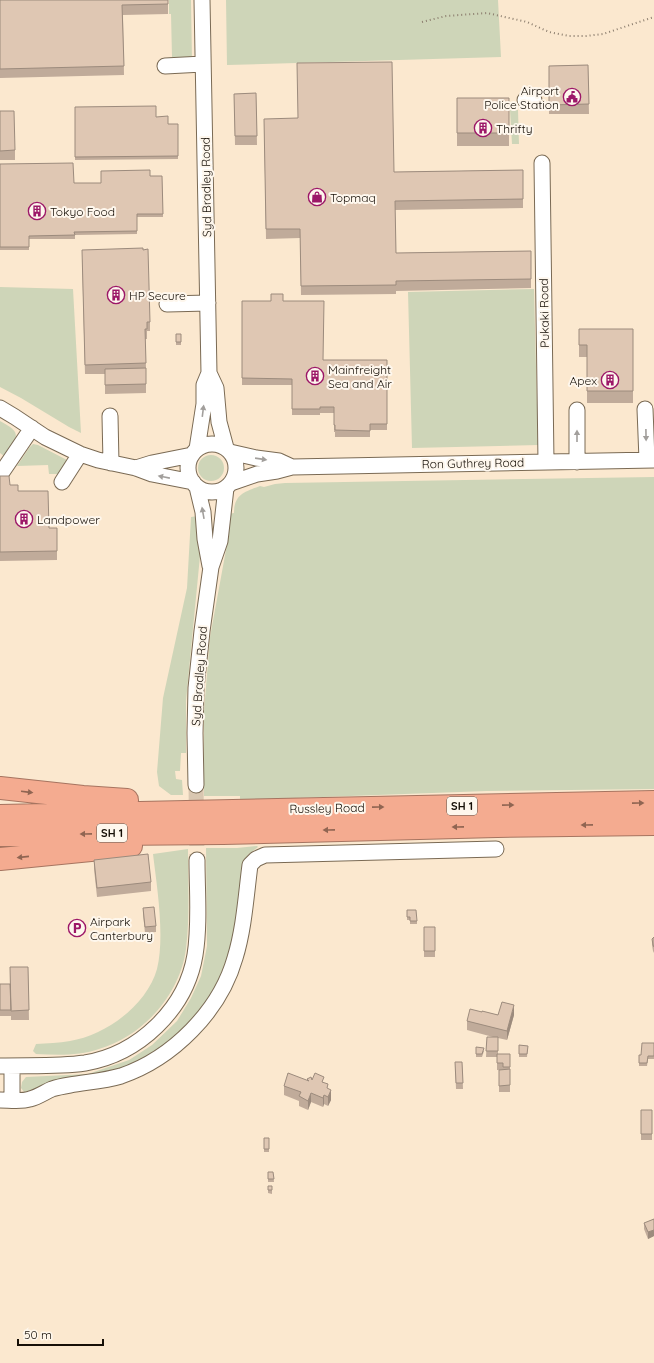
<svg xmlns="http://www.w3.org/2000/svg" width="654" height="1363" font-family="Quicksand,sans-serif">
<rect width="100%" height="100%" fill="#fbe8cf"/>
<path fill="#ced5b8" d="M169 0H191L192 62 167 61V58L172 57 171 14H169Z
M226 0H498L501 57 227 65Z
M510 110H518L519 144H512Z
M0 287 73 289 81 433 69 427 21 398 0 387Z
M534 289 538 445 412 448 408 292Z
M0 421C24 434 17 436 4 456L0 453Z
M33 444 38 445 67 460 59 474H49L48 465 17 466 29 448Z
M198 468a13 13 0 1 1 26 0a13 13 0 1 1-26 0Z
M654 477V789L487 791 240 800V796H204V711L210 637 228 539V514L234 513C234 494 245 492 260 486L264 487 275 484 285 483Z
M198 516 200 556 186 701V753H181L180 771H175L176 779 182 780 183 795H171L159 786 157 772 163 698 187 588 191 517Z
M257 846 258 847 249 854 243 862 232 945 214 992 198 1017 155 1056 128 1068 25 1093 21 1088 22 1082 26 1077 88 1074 129 1060 152 1045 177 1021 191 998 201 976 207 946 206 848H237Z
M188 849C188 882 190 916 186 949 180 995 143 1036 99 1049 80 1056 57 1055 36 1054L33 1051 36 1044C47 1043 59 1043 70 1041 106 1035 147 1005 157 969 165 937 157 887 153 854Z"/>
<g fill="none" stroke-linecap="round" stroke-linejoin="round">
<path stroke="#d9c7b1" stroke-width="15" stroke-dasharray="15 8" stroke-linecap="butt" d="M196 785 197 860"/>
<defs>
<path id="minor" d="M202 0 209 373 216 388 219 422 226 448
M165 66 203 64
M525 100H534
M542 163 546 462
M167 304 208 303
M0 408 15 417 45 437 80 454 98 460 136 468 152 474 193 482
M645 409 647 460
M110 416 111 463
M188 468a24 24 0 1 1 48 0a24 24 0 1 1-48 0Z
M197 449 204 404V385L209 373
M230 452 256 458 279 461 292 467
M577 462V410
M136 468 152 463 192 455
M0 475 32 428
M62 482 80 454
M231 483 257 474 277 471 292 467 654 460
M197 487 203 512 205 539 210 566
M196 785 195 733 196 688 202 631 211 567 220 541 226 488
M0 1066C28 1065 57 1067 85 1063 139 1054 186 1009 195 955 200 924 197 891 197 860
M12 1066V1100
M0 1100C9 1100 21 1102 30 1099 38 1097 45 1092 52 1089 58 1087 64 1086 70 1085 87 1082 104 1081 121 1076 173 1058 220 1011 235 958 244 929 246 896 250 865L256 859 265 855 496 849"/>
<path id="highway" d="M0 788 83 797 127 800
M0 816 654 802
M0 835 223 833 497 826 654 824
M0 859 131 846"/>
</defs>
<use href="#minor" stroke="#7a6a54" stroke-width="17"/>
<use href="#highway" stroke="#a67460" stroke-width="24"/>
<path stroke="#8c7e6e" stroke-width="2" stroke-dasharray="1 3" stroke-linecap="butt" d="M422 22 446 16 487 13 527 22 549 32 569 36H586L603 34 654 17"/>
<use href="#minor" stroke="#fff" stroke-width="15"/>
<use href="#highway" stroke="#f4ab90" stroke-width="22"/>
</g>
<path fill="#c0ab9a" d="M0 0H168V14L123 15 124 75 0 78Z
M588 65 589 114H549V66Z
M256 93 257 145H235L234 94Z
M457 98H509V146H457Z
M75 107 156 117 168 124H178V159L75 160Z
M0 111 15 150V160H0Z
M264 119 394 172 523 170V208L395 210 396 253 531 251V288L396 291V294L301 295 300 238 266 239Z
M0 164 74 183H101L150 176H162L163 217H137V234L75 235V239H29V250H0Z
M82 259 150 322V331H147V339H145L146 368V393L105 394V374H85Z
M242 301H283L323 360H387V430H370V437H335V432H334V413H320V415H292V385H242Z
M579 329H633V403H587V357H579Z
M176 334H181V345H176Z
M0 476 10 485 18 491 49 528H57V560L0 561Z
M94 860 151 882V891L97 897 94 869Z
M143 908 156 926V932L145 933 143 914Z
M407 910 417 921V924H410V920H407Z
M424 927H435V957H424Z
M654 937V953L653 951 652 945V939Z
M28 967 29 1020H11V1012V1016H0V984H10Z
M482 1012 498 1015H514L507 1040 498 1038V1054H510V1092H499V1070H497V1057H486L487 1037H493L467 1030V1021Z
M654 1043V1059H648L647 1066H639V1055H641Z
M519 1045 528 1046 527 1057H519Z
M476 1047 484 1051 482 1057H476Z
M455 1062H462L463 1089H456Z
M307 1079 324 1083 331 1100 328 1106 324 1104 323 1107 311 1102 308 1110 299 1106V1101L284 1095V1086L307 1081Z
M641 1110H652V1140H641Z
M264 1138H269V1152H264Z
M268 1172H273L274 1182H268Z
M268 1186H272V1194L268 1193Z
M654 1219V1236L648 1239 644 1229V1223Z"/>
<path fill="#9c8b7d" d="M514 1005V1015L507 1040V1031Z
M331 1090V1100L328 1106V1097Z
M311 1093V1102L308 1110V1101Z
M324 1095V1104L323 1107V1098Z
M654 1230V1236L648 1239V1232Z"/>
<path fill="#dfc7b3" stroke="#9c8b7d" d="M0 0H168V4L122 5 124 66 0 69Z
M392 62 394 172 523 170V199L395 201 396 253 531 251V279L396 281V285L301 286 300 229H266L264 119 298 118 297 63Z
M588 65 589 104 549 105V66Z
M256 93 257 136H235L234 94Z
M457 98H509V133H457Z
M156 106V117L168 116V124H178V156L75 157V107Z
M0 111H14L15 150 0 151Z
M73 163 74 183H101V171L150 170V176H162L163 214H137V231L74 232 75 235 29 236V247H0V164Z
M143 248V250L148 249 150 322H147V329H145L146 363 85 365 82 250Z
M271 294H283V301H324L323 360H387V424H370V431L335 430V425H334V407H320V409H292V379L242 378V301H271Z
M579 329H633V391H587V345H579Z
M176 334H181V342H176Z
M146 368V384L105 385V369Z
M0 476H9L10 485H18V491H48L49 528H57V551L0 552Z
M148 854 151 882 97 888 94 860Z
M154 907 156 926 145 927 143 908Z
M407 910H416L417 921H410V917H407Z
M424 927H435V951H424Z
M654 937V947L653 945 652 939Z
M10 967H28L29 1010 11 1011Z
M0 984H10L11 1010H0Z
M502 1002 514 1005 507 1031 467 1021 470 1009 482 1012V1011L498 1015Z
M487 1037H498V1051H486Z
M642 1043H654V1056H648L647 1063H639V1055H641Z
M519 1045 528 1046 527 1054H519Z
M476 1047 484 1048 482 1054H476Z
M497 1054H510V1067H503V1063H497Z
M455 1062H462L463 1083H456Z
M510 1069V1085L499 1086V1070Z
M288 1073 309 1081 307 1079 311 1077 312 1080 315 1073 324 1077 322 1082 328 1084 327 1088 331 1090 328 1097 324 1095 323 1098 311 1093 308 1101 299 1096 301 1092 284 1086Z
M641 1110H652V1134H641Z
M264 1138H269V1149H264Z
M268 1172H273L274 1179H268Z
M268 1186H272V1190H268Z
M654 1219V1230L648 1232 644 1223Z"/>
<defs><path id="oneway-solid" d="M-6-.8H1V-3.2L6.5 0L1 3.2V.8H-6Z"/></defs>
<g fill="#a29f9c">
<use href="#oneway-solid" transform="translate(203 411) rotate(-83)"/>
<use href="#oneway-solid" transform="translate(646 435) rotate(89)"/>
<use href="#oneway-solid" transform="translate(577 436) rotate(-90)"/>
<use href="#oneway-solid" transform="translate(261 459) rotate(8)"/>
<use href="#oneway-solid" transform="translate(164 477) rotate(-169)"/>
<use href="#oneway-solid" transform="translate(203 513) rotate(-100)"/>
</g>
<g fill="#906552">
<use href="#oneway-solid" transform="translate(27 792) rotate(7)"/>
<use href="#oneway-solid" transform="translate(638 803) rotate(-1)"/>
<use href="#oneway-solid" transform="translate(508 805) rotate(-1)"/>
<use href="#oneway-solid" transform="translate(378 807) rotate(-1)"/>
<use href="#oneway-solid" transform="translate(587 825) rotate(179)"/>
<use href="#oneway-solid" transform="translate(458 827) rotate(179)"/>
<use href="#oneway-solid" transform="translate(329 830) rotate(179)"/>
<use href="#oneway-solid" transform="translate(86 834) rotate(179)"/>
<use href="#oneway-solid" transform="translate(23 857) rotate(174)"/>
</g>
<defs>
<symbol id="civic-ring" viewBox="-11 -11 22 22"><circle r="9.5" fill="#fef7ed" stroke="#9c1768" stroke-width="1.5"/><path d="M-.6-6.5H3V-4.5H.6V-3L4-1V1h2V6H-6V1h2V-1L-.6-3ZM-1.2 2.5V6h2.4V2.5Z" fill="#9c1768"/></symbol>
<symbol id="building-ring" viewBox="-11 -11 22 22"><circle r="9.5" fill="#fef7ed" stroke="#9c1768" stroke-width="1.5"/><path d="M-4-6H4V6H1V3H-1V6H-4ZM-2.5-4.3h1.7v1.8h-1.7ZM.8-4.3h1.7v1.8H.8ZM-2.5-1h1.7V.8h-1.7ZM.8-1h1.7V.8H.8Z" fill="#9c1768"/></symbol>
<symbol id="shop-ring" viewBox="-11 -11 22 22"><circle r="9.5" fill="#fef7ed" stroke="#9c1768" stroke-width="1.5"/><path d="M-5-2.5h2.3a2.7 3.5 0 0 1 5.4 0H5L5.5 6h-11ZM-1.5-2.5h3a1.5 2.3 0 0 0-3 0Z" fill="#9c1768"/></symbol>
<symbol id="parking-ring" viewBox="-11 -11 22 22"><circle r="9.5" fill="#fef7ed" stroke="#9c1768" stroke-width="1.5"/><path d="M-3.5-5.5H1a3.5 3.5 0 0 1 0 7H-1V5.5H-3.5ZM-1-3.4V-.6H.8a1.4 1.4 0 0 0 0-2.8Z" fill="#9c1768"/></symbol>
</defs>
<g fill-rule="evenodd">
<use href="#civic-ring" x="562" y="87" width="20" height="20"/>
<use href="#building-ring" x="473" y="118" width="20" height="20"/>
<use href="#shop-ring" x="307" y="187" width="20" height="20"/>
<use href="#building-ring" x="27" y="201" width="20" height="20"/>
<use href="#building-ring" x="106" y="285" width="20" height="20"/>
<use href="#building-ring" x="305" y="366" width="20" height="20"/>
<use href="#building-ring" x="600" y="370" width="20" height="20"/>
<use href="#building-ring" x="14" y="509" width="20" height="20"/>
<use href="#parking-ring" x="67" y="918" width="20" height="20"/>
</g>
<g text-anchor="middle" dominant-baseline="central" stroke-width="4" stroke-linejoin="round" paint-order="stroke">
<g fill="#fef7ed" stroke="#5c554c" stroke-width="1">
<rect x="447" y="797" width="30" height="18" rx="3"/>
<rect x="97" y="824" width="30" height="18" rx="3"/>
</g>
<g font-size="11" font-weight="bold" fill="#160f07">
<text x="462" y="806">SH 1</text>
<text x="112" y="833">SH 1</text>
</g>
<g font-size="12" fill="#160f07" stroke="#fef7ed" text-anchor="start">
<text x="559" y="90" text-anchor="end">Airport<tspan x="559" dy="14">Police Station</tspan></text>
<text x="496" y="128">Thrifty</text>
<text x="330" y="197">Topmaq</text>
<text x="50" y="211">Tokyo Food</text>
<text x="129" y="295">HP Secure</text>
<text x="328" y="369">Mainfreight<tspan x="328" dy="14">Sea and Air</tspan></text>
<text x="597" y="380" text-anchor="end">Apex</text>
<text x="37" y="519">Landpower</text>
<text x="90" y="921">Airpark<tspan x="90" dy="14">Canterbury</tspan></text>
</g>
<g font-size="12" fill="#160f07" stroke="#fef7ed">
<text transform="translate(206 187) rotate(-91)">Syd Bradley Road</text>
<text transform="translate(544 313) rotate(-91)">Pukaki Road</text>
<text transform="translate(473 463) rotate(-1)">Ron Guthrey Road</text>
<text transform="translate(199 676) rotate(-86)">Syd Bradley Road</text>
<text transform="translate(327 808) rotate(-1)">Russley Road</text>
</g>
</g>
<path d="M18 1339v6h85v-6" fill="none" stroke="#160f07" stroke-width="2"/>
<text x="24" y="1339" font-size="12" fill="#160f07" stroke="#fef7ed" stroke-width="3" paint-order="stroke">50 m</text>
</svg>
